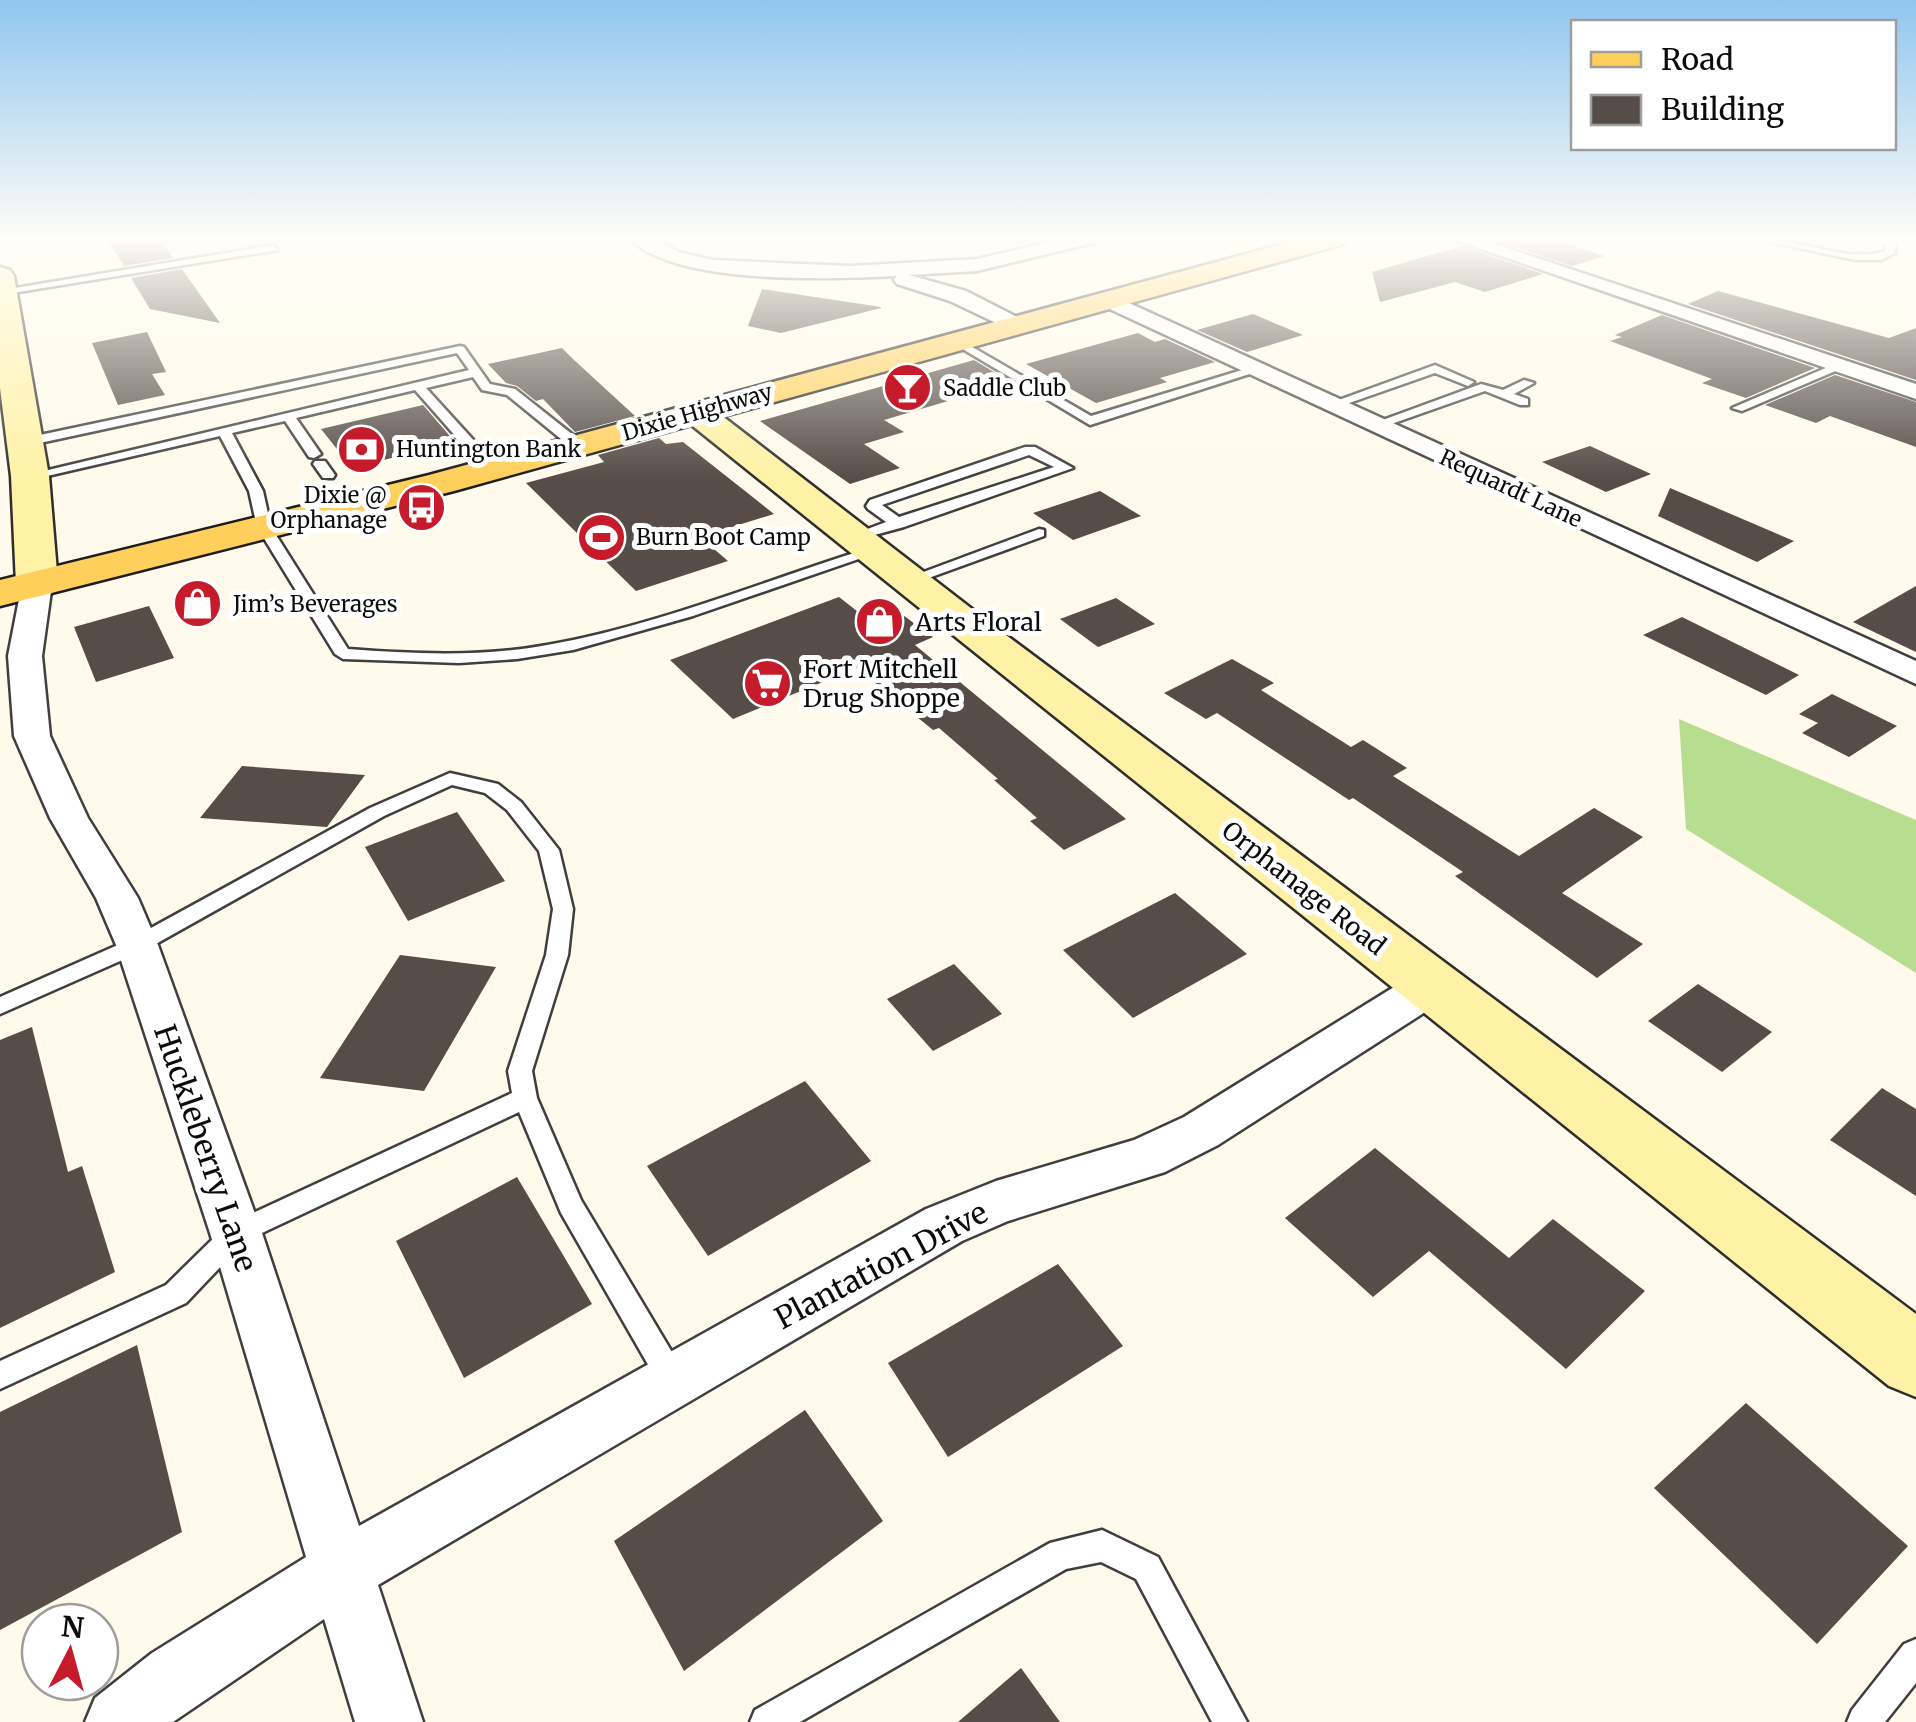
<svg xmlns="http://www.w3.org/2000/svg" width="1916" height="1722" font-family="Merriweather,serif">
<rect width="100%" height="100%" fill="#fffaeb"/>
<path fill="#b7de90" d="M1679 719 1916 820V973L1686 829Z"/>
<path fill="#564c48" d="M106 238H159L173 258 124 266Z
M1548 238 1604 256 1572 266 1490 239Z
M1462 246 1543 274 1485 292 1455 282 1380 302 1372 272Z
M182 269 220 323 150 309 131 278Z
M762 289 881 307V308L781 333 748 326Z
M1718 291 1889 338 1916 328V380L1688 304Z
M1253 314 1303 335 1247 352 1197 330Z
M1662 315 1815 368 1746 398 1702 383 1712 379 1610 341 1622 337 1615 335Z
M147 332 166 372 152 374 165 395 118 405 92 343Z
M1138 333 1155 342 1165 339 1215 362 1160 378 1167 382 1096 403 1026 364Z
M562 348 573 359 635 416 575 432 543 399 536 401 517 386 506 383 488 364Z
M974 360 999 375 1002 385 884 420 904 432 864 444 900 468 850 484 760 421Z
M1835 375 1916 402V447L1830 416 1816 423 1765 405Z
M423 405 455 442 352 468 321 429Z
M659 438 666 444 683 442 774 514 700 537 728 561 636 591 526 483 604 462 598 455Z
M1590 446 1651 474 1606 492 1542 462Z
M1670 488 1794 541 1757 562 1658 516Z
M1100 491 1141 516 1073 540 1033 513Z
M1916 586V652L1853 622Z
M839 597 862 615 889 605 933 637 915 645 1126 819 1064 850 1030 821 1037 818 994 780 998 779 939 728 933 730 857 668 733 719 670 660Z
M1116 598 1155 624 1098 647 1060 619Z
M149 606 174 658 96 682 74 627Z
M1682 617 1799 675 1766 695 1643 635Z
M1232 659 1274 683 1261 690 1351 747 1363 740 1407 768 1393 776 1519 856 1594 808 1643 837 1562 893 1643 944 1597 978 1455 876 1463 872 1353 798 1349 800 1217 713 1206 719 1164 693Z
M1832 694 1897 726 1849 757 1802 733 1818 723 1799 714Z
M242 766 365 775 327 827 200 818Z
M457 812 505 881 408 921 365 847Z
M1175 893 1247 954 1133 1018 1063 950Z
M400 955 496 967 424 1091 320 1078Z
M954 964 1002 1014 933 1051 887 999Z
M1698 984 1772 1032 1722 1072 1648 1021Z
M32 1027 68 1172 82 1166 115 1272 0 1328V1040Z
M805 1081 871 1161 708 1256 647 1166Z
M1882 1088 1916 1109V1196L1830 1140Z
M1375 1148 1509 1258 1553 1219 1645 1291 1566 1369 1429 1251 1373 1297 1285 1218Z
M517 1177 592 1304 464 1378 396 1241Z
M1058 1264 1123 1346 948 1457 888 1363Z
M137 1345 182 1532 0 1630V1412Z
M1746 1403 1908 1546 1817 1644 1654 1488Z
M805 1410 883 1521 684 1671 614 1541Z
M1021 1668 1060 1722H958Z"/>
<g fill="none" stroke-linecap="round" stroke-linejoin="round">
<defs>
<path id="service" d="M1750 238C1791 236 1847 264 1885 251L1886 238H1896L1895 253 1881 260H1856Z
M274 245 278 250 0 295 3 290Z
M955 337 1091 416 1252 367 1262 370 1090 425 951 342 949 340Z
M460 346 464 347 490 384 515 389 582 442V448H572L507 395 482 390 473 377 426 388 497 466 499 469 492 473 487 472 415 390 296 418 321 454 314 458 309 457 285 421 232 433 263 491 271 527 348 649C414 654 482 657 547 645 657 626 763 581 870 548H880L882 551 693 616 573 650 517 659 459 663 343 659 335 654 257 527 249 491 220 436 30 480 23 476 469 370 457 353 26 446 19 442 21 439Z
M1835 364 1845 367 1742 411 1732 408Z
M1435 365 1474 382 1468 386 1435 373 1335 408 1325 405Z
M1524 380 1534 383 1514 394 1528 399V405H1520L1485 391 1380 428 1369 425 1481 384 1503 390Z
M1025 447H1035L1073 468 904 527 856 540 849 536 886 522 868 509 866 506 870 500ZM1029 455 1054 467 899 517 882 505Z
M315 461H325L335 475 333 478H323L313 464Z
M1039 529 1044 530V536L915 583 910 585 902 580Z
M450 773 498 784 521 802 559 850 573 909 568 955 532 1071 537 1098 581 1200 682 1369 686 1379 682 1389 672 1393 662 1389 561 1213 519 1112 245 1241 186 1303 0 1389V1361L166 1285 227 1225 512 1093 508 1071 546 955 553 909 539 851 507 810 485 793 452 785 384 816 145 950 0 1014V997L129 940 370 808Z
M1102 1530 1158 1557 1247 1722H1212L1136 1579 1101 1562 1066 1569 800 1722H750L755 1710 1050 1543Z
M1916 1639V1683L1885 1722H1847L1852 1710 1904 1644Z"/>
<path id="minor" d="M629 238H653L679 252 713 260 850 266 977 259 1067 238H1100L1097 242 977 271 909 275 966 291 1021 319 1024 324 1021 329 1013 331 950 301 897 284 894 280 897 276C832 279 675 286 629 238Z
M1449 238H1477L1916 384V399Z
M1107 293 1916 661V684L1099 304 1096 299Z
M37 575 48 577 52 584 42 656 50 736 88 818 138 898 158 945 262 1233 359 1526 926 1209 996 1181 1134 1140 1184 1117 1415 974 1431 970 1447 974 1453 986 1447 998 1218 1145 1165 1172 1008 1221 962 1241 378 1585 423 1722H355L324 1619 173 1722H85L95 1698 152 1653 306 1557 210 1233 116 945 96 898 50 818 14 736 8 656 22 584 26 577Z"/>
<path id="secondary" d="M0 267 10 270 14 276 49 476 58 584 52 593 37 597 22 593 16 584 11 476 0 388Z
M696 402 708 405 994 626 1916 1314V1397L1889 1386 684 419 679 412 684 405Z"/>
<path id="primary" d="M1305 238H1347L1344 244 454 491 0 606V580L429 475Z"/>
</defs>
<use href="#service" stroke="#3f3f3f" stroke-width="5"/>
<use href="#minor" stroke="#3f3f3f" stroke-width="5"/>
<use href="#secondary" stroke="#2e2e2e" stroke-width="5"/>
<use href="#primary" stroke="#1d1d1d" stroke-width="5"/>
<use href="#service" fill="#fff" fill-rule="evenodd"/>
<use href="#minor" fill="#fff" fill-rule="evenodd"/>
<use href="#secondary" fill="#fff1a6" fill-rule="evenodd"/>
<use href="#primary" fill="#ffcf5b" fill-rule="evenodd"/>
</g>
<linearGradient id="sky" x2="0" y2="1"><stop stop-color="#90c6f0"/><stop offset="0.5" stop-color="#fffdf6"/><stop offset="1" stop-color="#fffdf6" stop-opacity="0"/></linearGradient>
<rect width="1916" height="479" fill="url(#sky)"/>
<defs>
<symbol id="bar-disc" viewBox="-11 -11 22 22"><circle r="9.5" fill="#c61b2b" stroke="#fff"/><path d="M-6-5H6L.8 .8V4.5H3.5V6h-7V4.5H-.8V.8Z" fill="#fff"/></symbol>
<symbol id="bank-disc" viewBox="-11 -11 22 22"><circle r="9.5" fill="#c61b2b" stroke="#fff"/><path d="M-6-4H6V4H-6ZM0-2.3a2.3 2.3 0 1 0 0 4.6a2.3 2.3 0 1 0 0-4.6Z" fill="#fff"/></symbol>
<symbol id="bus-disc" viewBox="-11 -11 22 22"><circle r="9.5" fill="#c61b2b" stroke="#fff"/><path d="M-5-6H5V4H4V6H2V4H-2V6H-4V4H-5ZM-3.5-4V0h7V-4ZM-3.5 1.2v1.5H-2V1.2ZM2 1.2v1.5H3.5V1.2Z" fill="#fff"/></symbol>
<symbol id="stadium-disc" viewBox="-11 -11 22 22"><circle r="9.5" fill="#c61b2b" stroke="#fff"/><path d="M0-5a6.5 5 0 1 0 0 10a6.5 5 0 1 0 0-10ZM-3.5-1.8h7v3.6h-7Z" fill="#fff"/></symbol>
<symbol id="shop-disc" viewBox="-11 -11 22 22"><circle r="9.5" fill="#c61b2b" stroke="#fff"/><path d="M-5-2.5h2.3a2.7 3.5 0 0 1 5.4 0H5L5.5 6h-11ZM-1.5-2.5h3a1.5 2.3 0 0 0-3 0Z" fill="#fff"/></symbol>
<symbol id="supermarket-disc" viewBox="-11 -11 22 22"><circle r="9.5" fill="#c61b2b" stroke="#fff"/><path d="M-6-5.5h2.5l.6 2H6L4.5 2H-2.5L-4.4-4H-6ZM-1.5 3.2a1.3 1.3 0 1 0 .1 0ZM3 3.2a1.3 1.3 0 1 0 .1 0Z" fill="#fff"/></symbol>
</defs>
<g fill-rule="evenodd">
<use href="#bar-disc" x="880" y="360" width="55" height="55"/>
<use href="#bank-disc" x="334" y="422" width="55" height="55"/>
<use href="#bus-disc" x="394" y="480" width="55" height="55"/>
<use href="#stadium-disc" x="574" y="510" width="55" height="55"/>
<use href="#shop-disc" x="170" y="576" width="55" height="55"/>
<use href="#shop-disc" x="852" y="594" width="55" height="55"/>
<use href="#supermarket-disc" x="740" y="656" width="55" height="55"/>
</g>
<g text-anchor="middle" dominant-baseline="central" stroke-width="10" stroke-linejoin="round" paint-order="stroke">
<g font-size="22" fill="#0c0c0c" stroke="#fff" text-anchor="start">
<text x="943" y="388">Saddle Club</text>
<text x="396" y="449">Huntington Bank</text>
<text x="387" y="495" text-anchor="end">Dixie @<tspan x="387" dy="25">Orphanage</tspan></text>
<text x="636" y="537">Burn Boot Camp</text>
<text x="233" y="604">Jim’s Beverages</text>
</g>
<g font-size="22" fill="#0c0c0c" stroke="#fff">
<text transform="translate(697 412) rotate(-16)">Dixie Highway</text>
<text transform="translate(1511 488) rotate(25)">Requardt Lane</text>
</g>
<g font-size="25" fill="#0c0c0c" stroke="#fff" text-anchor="start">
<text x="915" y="622">Arts Floral</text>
<text x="803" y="669">Fort Mitchell<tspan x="803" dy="29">Drug Shoppe</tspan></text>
</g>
<g font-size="25" fill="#0c0c0c" stroke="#fff">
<text transform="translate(1304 888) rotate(38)">Orphanage Road</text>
</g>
<g font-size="30" fill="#0c0c0c" stroke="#fff">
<text transform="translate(206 1148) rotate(71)">Huckleberry Lane</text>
<text transform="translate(881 1265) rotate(-28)">Plantation Drive</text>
</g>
</g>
<rect x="1571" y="20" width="325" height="130" fill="#ffffff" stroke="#9e9e9e" stroke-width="2.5"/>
<rect x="1591" y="52" width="50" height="15" fill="#ffcf5b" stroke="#9e9e9e" stroke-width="2.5"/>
<text x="1661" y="70" font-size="30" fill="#0c0c0c">Road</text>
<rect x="1591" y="95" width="50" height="30" fill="#564c48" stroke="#9e9e9e" stroke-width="2.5"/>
<text x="1661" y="120" font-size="30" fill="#0c0c0c">Building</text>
<g transform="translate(70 1652) rotate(6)"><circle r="48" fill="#ffffff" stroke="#9e9e9e" stroke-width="2.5"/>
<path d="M0-8L18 38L0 25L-18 38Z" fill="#c61b2b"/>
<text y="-15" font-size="28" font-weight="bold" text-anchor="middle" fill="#0c0c0c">N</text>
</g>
</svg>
